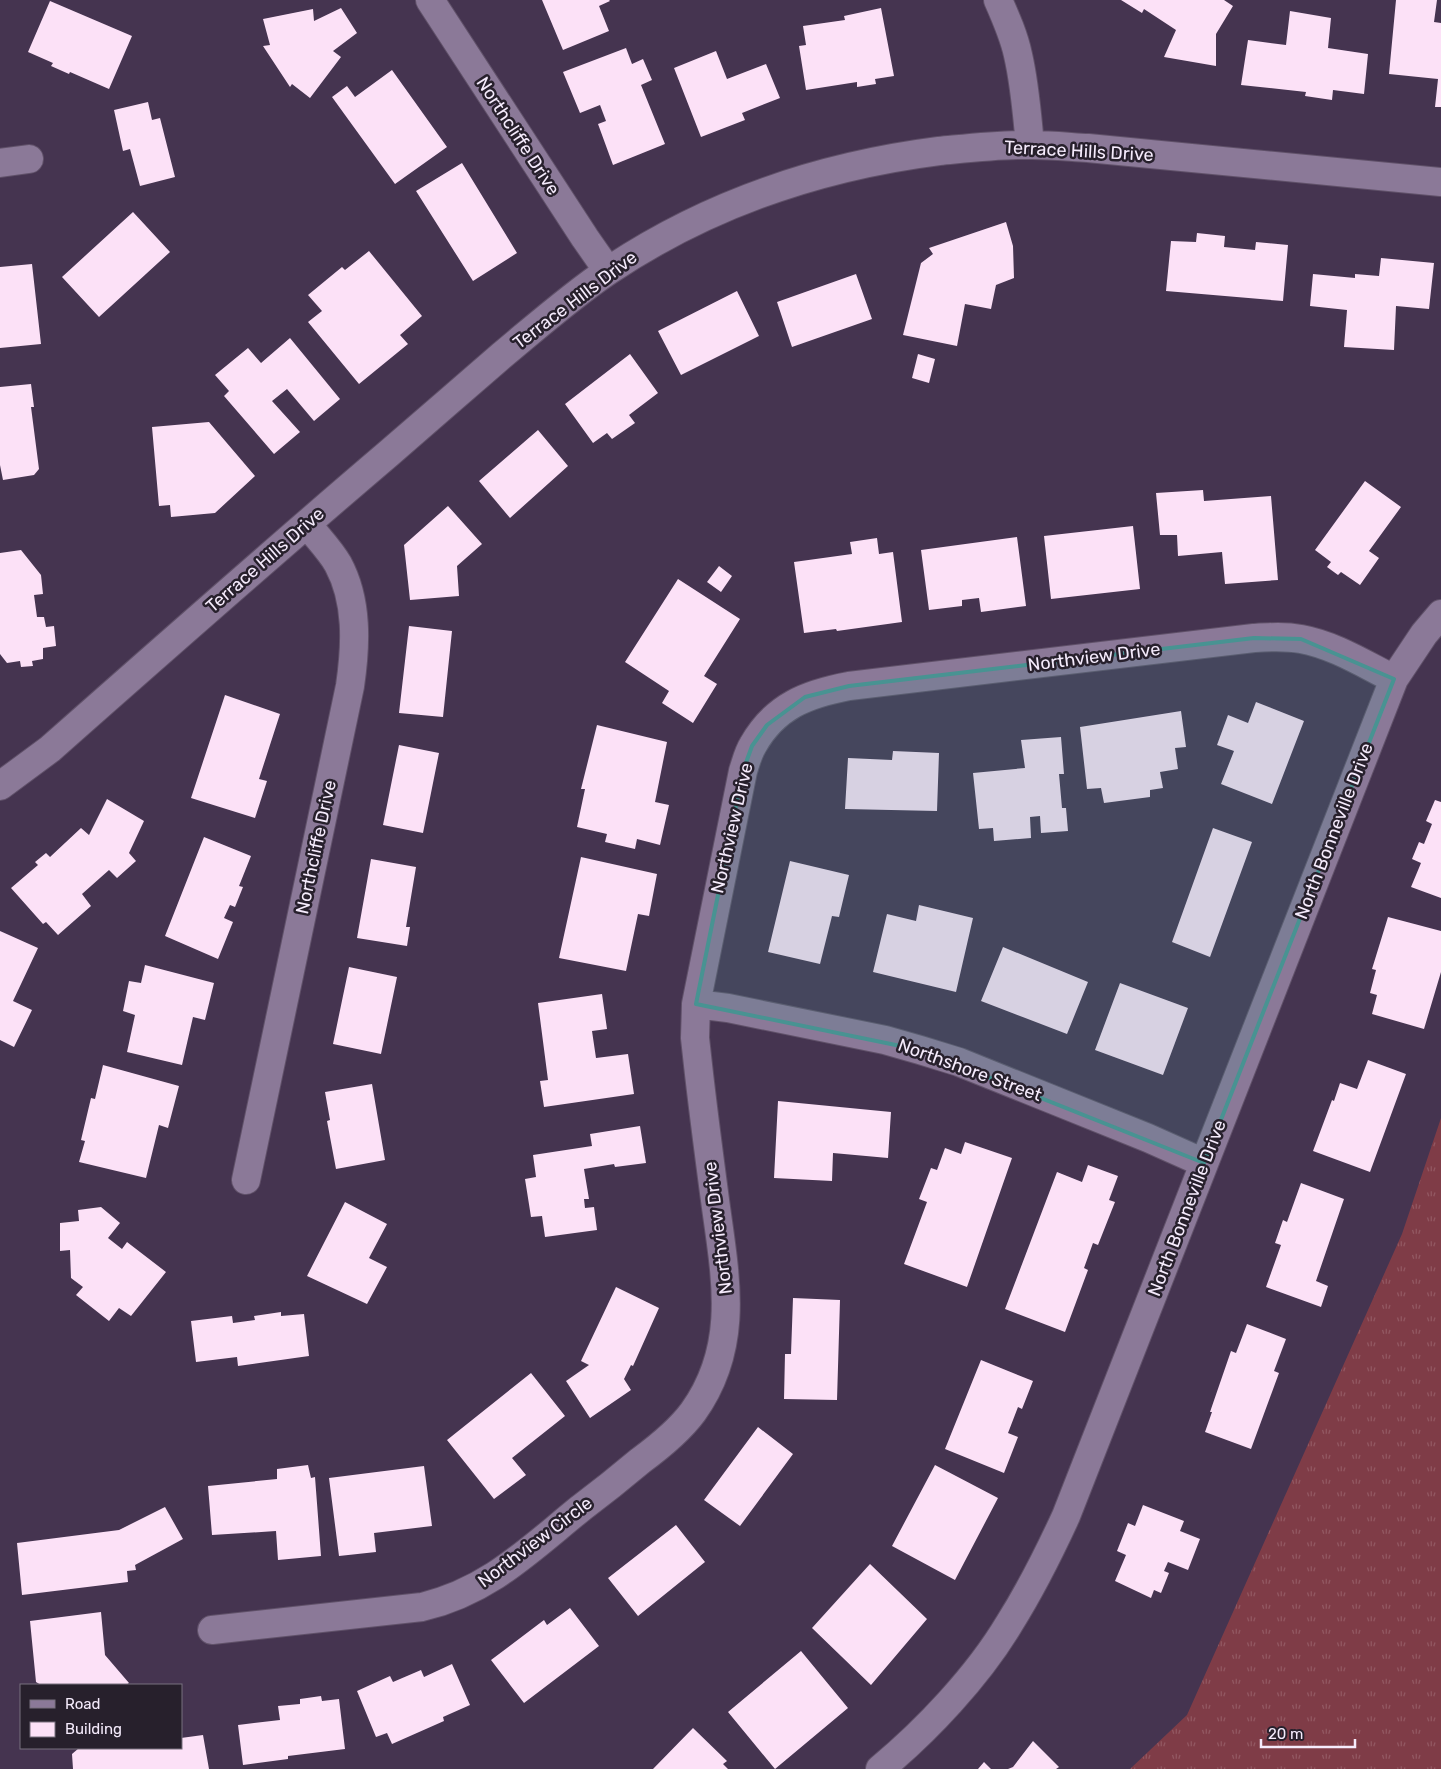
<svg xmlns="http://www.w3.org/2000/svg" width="1441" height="1769" font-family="Rubik,sans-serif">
<defs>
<pattern id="grass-tufts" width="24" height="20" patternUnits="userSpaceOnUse" patternTransform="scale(1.25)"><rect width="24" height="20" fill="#7f3c47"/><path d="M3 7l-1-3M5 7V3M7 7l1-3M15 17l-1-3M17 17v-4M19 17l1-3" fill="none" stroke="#925862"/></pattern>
</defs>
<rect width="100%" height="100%" fill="#453450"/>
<path fill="url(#grass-tufts)" d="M1441 1118V1769H1130L1187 1715 1402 1234Z"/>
<path fill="#fce1f7" d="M542 0H609L610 1 599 6 609 31 563 50Z
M1121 0H1224L1233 6 1216 34V66L1164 57 1176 30 1144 9 1142 13Z
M1396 0H1437L1434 22 1441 23V107H1435L1438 79 1389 74Z
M50 1 132 36 109 89 70 72 69 74 51 66 53 63 28 52Z
M341 8 357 33 333 51 341 57 310 98 292 84 290 87 263 46 270 45 263 19 313 9 314 21Z
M881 8 894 76 875 79 876 84 857 87V82L806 90 799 46 806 45 803 26 845 20 844 16Z
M1290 11 1331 18 1328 48 1368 54 1364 94 1333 90 1332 100 1305 96 1306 92 1241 85 1248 40 1286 45Z
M626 48 632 64 643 59 652 80 641 85 665 144 613 165 598 124 606 121 600 105 580 113 563 72Z
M716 51 727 79 766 64 780 98 742 113 745 120 701 137 674 68Z
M392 70 447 147 395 184 332 97 347 86 355 97Z
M148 102 152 120 160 118 175 177 140 186 130 149 123 151 114 110Z
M462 163 517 253 473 281 416 191Z
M133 212 170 252 99 317 62 277Z
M1006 222 1013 246 1014 278 996 285 991 309 965 304 957 346 903 335 921 263 933 254 929 248Z
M1197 233 1225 236 1224 247 1255 250 1256 242 1288 245 1283 301 1166 291 1171 241 1196 242Z
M369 251 422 316 400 335 408 344 359 384 308 322 322 311 308 295 342 267 345 270Z
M1381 258 1434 263 1429 309 1396 306 1394 350 1344 347 1347 310 1310 306 1313 274 1355 278V274L1379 276Z
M32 264 41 344 0 348V267Z
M856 274 872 319 792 347 777 302Z
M737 291 759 336 681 375 658 331Z
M290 338 340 399 314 421 287 389 272 401 300 432 274 454 224 396 229 391 215 375 248 348 261 363Z
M630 354 658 393 629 415 635 423 612 439 607 433 593 443 565 404Z
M918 354 935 359 929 383 912 378Z
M31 384 34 407H31L39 469 34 475 3 480 0 465V387Z
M209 422 255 476 215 513 171 517 170 505 159 506 152 427Z
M538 430 568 466 510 518 479 481Z
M1365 481 1401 507 1369 551 1379 558 1360 585 1341 572 1338 575 1327 567 1331 562 1315 550Z
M1203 490 1204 501 1271 496 1278 580 1225 584 1222 552 1178 556 1177 535H1160L1156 493Z
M448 506 482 544 457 566 459 596 410 600 404 545Z
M1133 526 1140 589 1051 599 1044 536Z
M1017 537 1026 606 981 612 979 598 962 600V606L929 610 921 550Z
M877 538 879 554 893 552 902 622 837 631 836 629 804 633 794 562 852 554 850 542Z
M21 550 41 575 43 594 34 595 37 617H44L46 627 54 626 56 646 43 648V659L32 661 33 666 21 667 20 661 7 663 0 654V553Z
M719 566 732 576 721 592 707 582Z
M678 579 740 619 704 676 717 684 693 723 662 703 669 691 625 662Z
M409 626 452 631 443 717 399 713Z
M225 695 280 714 259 779 267 781 255 818 191 798Z
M1256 702 1304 721 1272 804 1221 784 1234 751 1217 745 1228 715 1248 723Z
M1181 711 1186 747 1175 748 1178 769 1160 772 1163 788 1150 790V797L1104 803 1101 788 1087 789 1080 727Z
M597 725 667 742 655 802 669 805 660 845 637 839 635 849 605 842 607 834 577 827 585 789H581Z
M1061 737 1064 774H1059L1062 808H1066L1068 831 1041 833 1040 816 1030 817 1031 838 994 841 993 828 979 829 973 773 1025 768 1021 740Z
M399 745 439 753 423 833 383 825Z
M893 751 939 753 937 811 845 809 848 758 892 760Z
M107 799 144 821 129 853 136 861 117 878 109 870 82 894 91 906 58 935 46 922 43 924 11 888 38 865 35 862 46 853 50 857 81 828 89 835Z
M1435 800 1441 802V898L1411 887 1421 863 1412 859 1419 842 1424 844 1432 824 1426 821Z
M1213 828 1252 842 1210 957 1172 942Z
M204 837 251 856 239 886 243 887 235 907 230 905 224 918 233 922 218 959 165 936Z
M581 857 657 874 649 916 638 914 626 971 559 958Z
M371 859 416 867 406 927H410L407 946 357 938Z
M790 861 849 875 839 917 832 916 820 964 768 952Z
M919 905 973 918 956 992 873 972 887 914 916 921Z
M1388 917 1441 931V972L1424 1029 1372 1014 1377 995 1370 993 1376 970 1372 969Z
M0 931 38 948 13 1001 32 1010 14 1047 0 1040Z
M1003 947 1088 982 1067 1034 981 1001Z
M145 965 214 983 205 1020 193 1017 182 1065 127 1052 135 1015 123 1011 129 981 141 983Z
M349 967 397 977 381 1054 333 1044Z
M1120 983 1188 1008 1163 1075 1095 1050Z
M602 994 607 1029 592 1031 596 1058 628 1054 634 1094 544 1107 540 1081 548 1080 538 1003Z
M1368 1060 1406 1074 1370 1172 1313 1151 1332 1100 1334 1101 1340 1083 1357 1089Z
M103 1065 179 1086 168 1128 159 1125 146 1178 79 1162 85 1141 81 1140 91 1098 95 1099Z
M372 1084 385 1160 336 1169 327 1121 330 1120 325 1092Z
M778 1101 891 1112 888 1158 833 1153 832 1181 774 1178Z
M640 1126 646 1163 615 1167 614 1164 584 1169 589 1199H584L585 1208 594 1207 597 1230 545 1237 542 1216 531 1217 525 1179 536 1177 533 1155 592 1146 590 1134Z
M965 1142 1012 1158 967 1287 904 1264 927 1202 919 1199 931 1168 937 1170 945 1148 961 1154Z
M1088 1165 1118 1176 1109 1200 1115 1202 1098 1245 1093 1243 1084 1268 1088 1270 1065 1332 1005 1309 1057 1172 1082 1182Z
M1301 1183 1344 1199 1316 1281 1328 1286 1321 1307 1266 1287 1281 1245 1275 1243 1283 1220 1287 1222Z
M345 1202 387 1224 369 1258 387 1267 367 1304 307 1276Z
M101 1207 120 1223 108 1238 122 1249 127 1242 166 1272 131 1316 119 1308 109 1321 76 1295 83 1287 71 1278 70 1250 60 1251V1223L79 1221 78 1210Z
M616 1287 659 1308 633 1366 631 1365 624 1379 631 1390 590 1418 566 1381 589 1365 581 1361Z
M793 1298 840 1300 837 1400 784 1399 785 1354H791Z
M281 1312V1316L304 1314 309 1356 238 1366 237 1357 196 1362 191 1321 232 1316 233 1323 255 1320 254 1316Z
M1247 1324 1286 1339 1274 1371 1279 1373 1251 1449 1205 1432 1212 1412H1210L1231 1351 1236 1353Z
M981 1360 1033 1381 1022 1409 1018 1407 1008 1433 1018 1437 1004 1473 945 1449Z
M531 1373 565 1416 512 1458 526 1475 494 1499 447 1440Z
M758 1427 793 1454 740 1526 704 1500Z
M308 1465 311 1478 315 1477 321 1556 278 1560 276 1531 212 1535 208 1486 277 1479V1469Z
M935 1465 998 1498 955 1580 892 1546Z
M424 1466 432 1526 374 1533 376 1552 339 1556 329 1478Z
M1143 1505 1184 1521 1180 1531 1200 1539 1188 1570 1168 1562 1164 1571 1169 1573 1161 1593 1154 1590 1151 1598 1115 1581 1126 1555 1117 1551 1128 1523 1135 1526Z
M165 1507 183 1539 135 1565 136 1570 127 1571 128 1582 22 1595 17 1543 119 1530Z
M676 1525 705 1562 638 1616 608 1578Z
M870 1564 927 1619 871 1685 812 1628Z
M570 1608 599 1646 524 1703 491 1660 544 1620 547 1625Z
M101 1612 105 1655 129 1683 126 1685H41L36 1682 30 1621Z
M801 1651 848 1708 775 1769 728 1712Z
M452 1664 470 1705 443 1717 444 1721 392 1744 387 1733 376 1737 357 1691 390 1676 393 1682 421 1670 424 1677Z
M321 1696 322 1701 339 1699 345 1749 288 1756V1759L243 1765 238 1725 280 1720 278 1706 300 1704V1699Z
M693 1728 727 1761 723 1764 728 1769H653Z
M203 1735 209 1769H73L72 1754 79 1748H181V1738Z
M1033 1741 1059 1767 1056 1769H1008L1013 1767Z
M984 1762 991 1769H978Z"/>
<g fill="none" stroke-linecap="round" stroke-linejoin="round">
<defs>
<path id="minor" d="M430 0 585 238 608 271
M998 0C1006 18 1014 36 1018 55 1025 85 1027 115 1030 145
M0 163 29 159
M0 786 50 749C162 650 274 551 388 454 426 421 463 389 501 356 536 327 571 296 608 271 708 204 821 166 939 151 970 148 1002 144 1032 145 1051 145 1070 147 1088 148L1441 182
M696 1004 728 1008 885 1040 920 1050 959 1062 1148 1138 1204 1163
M246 1180 350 686C356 645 358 601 338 564 330 550 317 537 307 524
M212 1630 422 1607C489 1591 529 1550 581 1508 601 1493 621 1477 640 1461 659 1447 679 1431 693 1412 741 1345 725 1275 715 1200 709 1155 703 1110 698 1065L695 1038 696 1004 743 771C746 762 748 753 753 745 775 706 807 694 849 686L1254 638C1270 637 1285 636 1301 639 1334 645 1364 664 1394 679
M880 1769C926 1731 978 1676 1009 1624 1031 1589 1049 1553 1066 1516L1394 679 1424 634 1441 614"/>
</defs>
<use href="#minor" stroke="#605169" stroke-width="30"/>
<use href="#minor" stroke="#8b7998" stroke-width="28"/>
</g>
<path fill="#489392" fill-opacity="0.2" stroke="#489392" stroke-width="4" stroke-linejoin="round" d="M1254 638 1301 639 1394 679 1204 1163 920 1050 696 1004 743 771 752 746 767 725 805 697 849 686Z"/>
<g text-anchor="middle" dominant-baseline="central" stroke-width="5" stroke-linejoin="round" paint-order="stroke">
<g font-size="18" fill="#f5ebfc" stroke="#27202c">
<text transform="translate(518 136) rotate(57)">Northcliffe Drive</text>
<text transform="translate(1079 151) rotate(3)">Terrace Hills Drive</text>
<text transform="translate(575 300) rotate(-37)">Terrace Hills Drive</text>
<text transform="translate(265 560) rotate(-41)">Terrace Hills Drive</text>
<text transform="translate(1094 657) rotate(-7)">Northview Drive</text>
<text transform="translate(732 828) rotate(-77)">Northview Drive</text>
<text transform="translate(1334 831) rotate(-69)">North Bonneville Drive</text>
<text transform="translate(316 847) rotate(-78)">Northcliffe Drive</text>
<text transform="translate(970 1070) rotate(20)">Northshore Street</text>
<text transform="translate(1187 1208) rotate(-69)">North Bonneville Drive</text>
<text transform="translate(718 1228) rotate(-97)">Northview Drive</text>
<text transform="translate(535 1542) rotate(-37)">Northview Circle</text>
</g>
</g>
<rect x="20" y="1684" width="162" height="65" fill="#27202c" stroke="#79717f"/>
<rect x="30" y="1700" width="25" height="8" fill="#8b7998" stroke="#79717f"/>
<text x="65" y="1709" font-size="15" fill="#f5ebfc">Road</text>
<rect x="30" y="1722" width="25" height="15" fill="#fce1f7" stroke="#79717f"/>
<text x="65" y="1734" font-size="15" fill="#f5ebfc">Building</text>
<path d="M1261 1739v8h94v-8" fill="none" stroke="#f5ebfc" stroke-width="2.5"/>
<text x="1268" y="1739" font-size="15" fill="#f5ebfc" stroke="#27202c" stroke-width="4" paint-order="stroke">20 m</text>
</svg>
